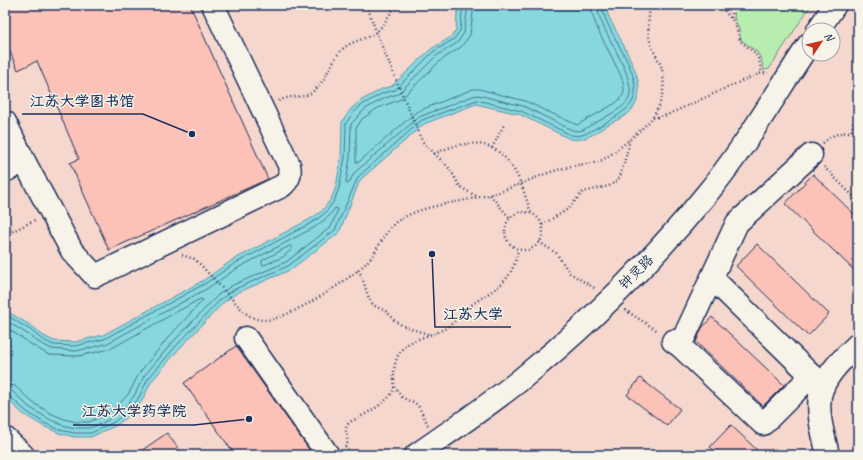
<svg xmlns="http://www.w3.org/2000/svg" width="863" height="460" font-family="Caveat,'LXGW WenKai TC',sans-serif">
<rect width="100%" height="100%" fill="#f8e4d9"/>
<filter id="ink" filterUnits="userSpaceOnUse"><feTurbulence type="fractalNoise" baseFrequency=".025" numOctaves="2"/><feDisplacementMap in="SourceGraphic" scale="8" xChannelSelector="R" yChannelSelector="G"/><feConvolveMatrix kernelMatrix="1 2 1 2 8 2 1 2 1" color-interpolation-filters="sRGB"/></filter>
<g filter="url(#ink)">
<path fill="#f5d7cd" fill-rule="evenodd" d="M5 5H858V455H5ZM809 30H833V54H809Z"/>
<path fill="#b7edaf" stroke="#698e86" d="M735 5H811L769 69 764 70 761 59 757 52 741 40 739 29 734 18Z"/>
<path fill="#86d8de" stroke="#5b94ab" d="M460 5H606L608 15C616 32 640 72 639 89 639 94 637 102 634 107 629 115 617 120 609 124 596 132 586 142 570 139L519 114 476 104 424 124 360 180 339 233 290 270 237 293 224 302 179 349 151 382 142 401 133 412 117 425 91 437H74L59 433 43 426 23 414 5 397V310L35 328 42 335 54 341 75 342 103 335 204 280 231 261 310 219 322 211 331 199 336 187 341 157 342 122 351 109 360 101 382 89 392 86 431 49 451 37 456 30 457 14Z"/>
<g fill="none" stroke-linecap="round" stroke-linejoin="round">
<path stroke="#467391" stroke-width="1" d="M468 5 464 33 457 43 436 56 398 94 385 98 365 109 351 124 350 158 346 182 347 184 349 183 354 173 419 117 473 96 478 95 523 106 572 130 578 131 583 130C593 123 620 111 627 102 642 80 598 31 597 5
M474 5 470 35 461 47 440 61 401 99 378 108 362 119 356 128V162H359L416 112 473 89H479L525 101 577 125 616 103C620 99 624 96 624 90 624 82 620 73 616 66 608 48 592 24 591 5
M290 246 292 247V249L283 257 264 265 262 264V261Z
M5 314 32 331 40 338 53 345 75 346 104 339 206 283 234 264 313 222 325 213 334 201 339 188 345 157 346 123 354 112 362 105 383 93 395 90 433 52 454 39 460 31 463 5
M5 320 29 335 38 342 52 349 76 351 106 344 208 288 236 269 315 227 328 217 335 208 338 209 331 227 286 262 233 285 218 295 172 343 144 376 134 396 127 405 112 417 101 424 89 428H75L62 425 47 418 29 407 12 391 5 390
M5 327 25 340 35 347 49 355 78 356 110 349 200 299 203 300 167 339 140 372 129 393 122 401 108 413 89 422H76L64 419 50 413 32 402 15 386 5 384
M5 395 9 396 26 411 44 423 60 430 74 433H91L114 422 130 409 138 399 148 379 176 346 221 299 235 289 288 266 335 230 358 177 422 120 477 100 521 111 571 135 578 136 585 134C596 128 624 114 631 104 649 77 604 33 602 5"/>
</g>
<path fill="#fcc1b7" stroke="#1b2f5e" d="M5 5H190L268 179 109 250 70 163 79 159 37 61 18 70 5 41Z
M813 174 858 218V274L785 204Z
M757 244 829 314 808 336 736 266Z
M712 317 784 385 763 406 696 342 702 328Z
M236 346 313 455H235L184 383Z
M640 378 680 409 667 426 627 395Z
M731 425 762 455H719L710 447Z
M167 433 183 455H135Z"/>
<g fill="none" stroke-linecap="round" stroke-linejoin="round">
<defs>
<path id="minor" d="M818 30 835 5
M5 122 24 161 72 251 95 276 282 186C289 180 291 175 289 165L213 5
M5 171 24 161
M712 278 823 387
M246 338 328 455
M673 341 680 346 763 424 812 375
M680 346 737 223 811 155
M5 438 23 455
M416 455C451 431 486 407 519 381 587 326 650 263 705 196 744 149 775 95 809 44
M828 455C824 436 817 416 820 396 824 375 844 358 858 344"/>
</defs>
<use href="#minor" stroke="#1b2f5e" stroke-width="25"/>
<path stroke="#1b2f5e" stroke-width="2.5" stroke-dasharray="1 3" stroke-linecap="butt" d="M367 5 376 32 422 141 450 169 460 187 478 197
M719 5 735 23 740 41 755 53 759 60 762 73
M851 10 858 15
M731 18 732 5
M279 101C291 94 303 99 311 93 325 83 329 66 339 53 349 40 364 41 376 32 384 26 390 13 396 5
M653 118 667 115 746 79 762 73H768
M823 143C832 135 839 132 851 132L858 108
M492 148 504 125
M434 154C465 139 495 137 514 170 522 183 526 199 531 213
M824 167 858 201
M490 195 510 218
M505 231a19 19 0 1 1 38 0a19 19 0 1 1-38 0Z
M542 225 568 209 583 192 609 186 617 181 620 177 629 145V140
M5 235 35 220
M539 242 556 253 570 273 596 289
M182 255 194 259 199 263 243 311C249 316 256 320 264 320 287 321 353 278 368 261 380 248 384 230 399 220 421 206 454 203 480 197 503 192 524 182 545 174 556 170 567 167 577 165 584 164 592 164 598 162 611 157 643 129 652 118 662 105 667 82 661 66 658 58 652 50 650 41 647 29 649 17 650 5
M358 270C365 280 365 292 371 302 376 309 381 307 387 312 390 315 392 318 395 321 405 328 419 331 431 335
M625 310 658 331
M394 387 402 397 407 400 414 402 419 407 428 425
M345 447C352 440 341 431 349 423 352 420 357 419 360 417 369 412 389 401 393 391 395 387 394 383 394 379 393 368 396 354 405 346 411 340 435 334 444 329 454 324 460 315 469 307 494 287 511 287 518 250"/>
<use href="#minor" stroke="#f7f3e8" stroke-width="22"/>
</g>
</g>
<g text-anchor="middle" dominant-baseline="central" stroke-width="3" stroke-linejoin="round" paint-order="stroke">
<g font-size="14" fill="#1b2f5e" stroke="#f7f3e8">
<text transform="translate(636 272) rotate(-45)">钟灵路</text>
</g>
</g>
<path fill="none" stroke="#1b2f5e" stroke-width="1.5" d="M192 134L143 114H22M432 254L435 327H511M249 419L194 425H73"/>
<g fill="#1b2f5e" stroke="#f7f3e8" stroke-width="1.5">
<circle cx="192" cy="134" r="4"/>
<circle cx="432" cy="254" r="4"/>
<circle cx="249" cy="419" r="4"/>
</g>
<g font-size="15" text-anchor="middle" font-weight="bold" fill="#1b2f5e" stroke="#f7f3e8" stroke-width="3" stroke-linejoin="round" paint-order="stroke">
<text x="82" y="106">江苏大学图书馆</text>
<text x="473" y="319">江苏大学</text>
<text x="134" y="416">江苏大学药学院</text>
</g>
<rect width="863" height="460" fill="none" stroke="#f7f3e8" stroke-width="20"/>
<rect x="10" y="10" width="843" height="440" fill="none" stroke="#1b2f5e" stroke-width="1.5" filter="url(#ink)"/>
<g transform="translate(821 42) rotate(55)"><circle r="19" fill="#f7f3e8" stroke="#9fa5b1"/>
<path d="M0-3L7 15L0 10L-7 15Z" fill="#c8321e"/>
<text y="-6" font-size="11" font-weight="bold" text-anchor="middle" fill="#1b2f5e">N</text>
</g>
</svg>
